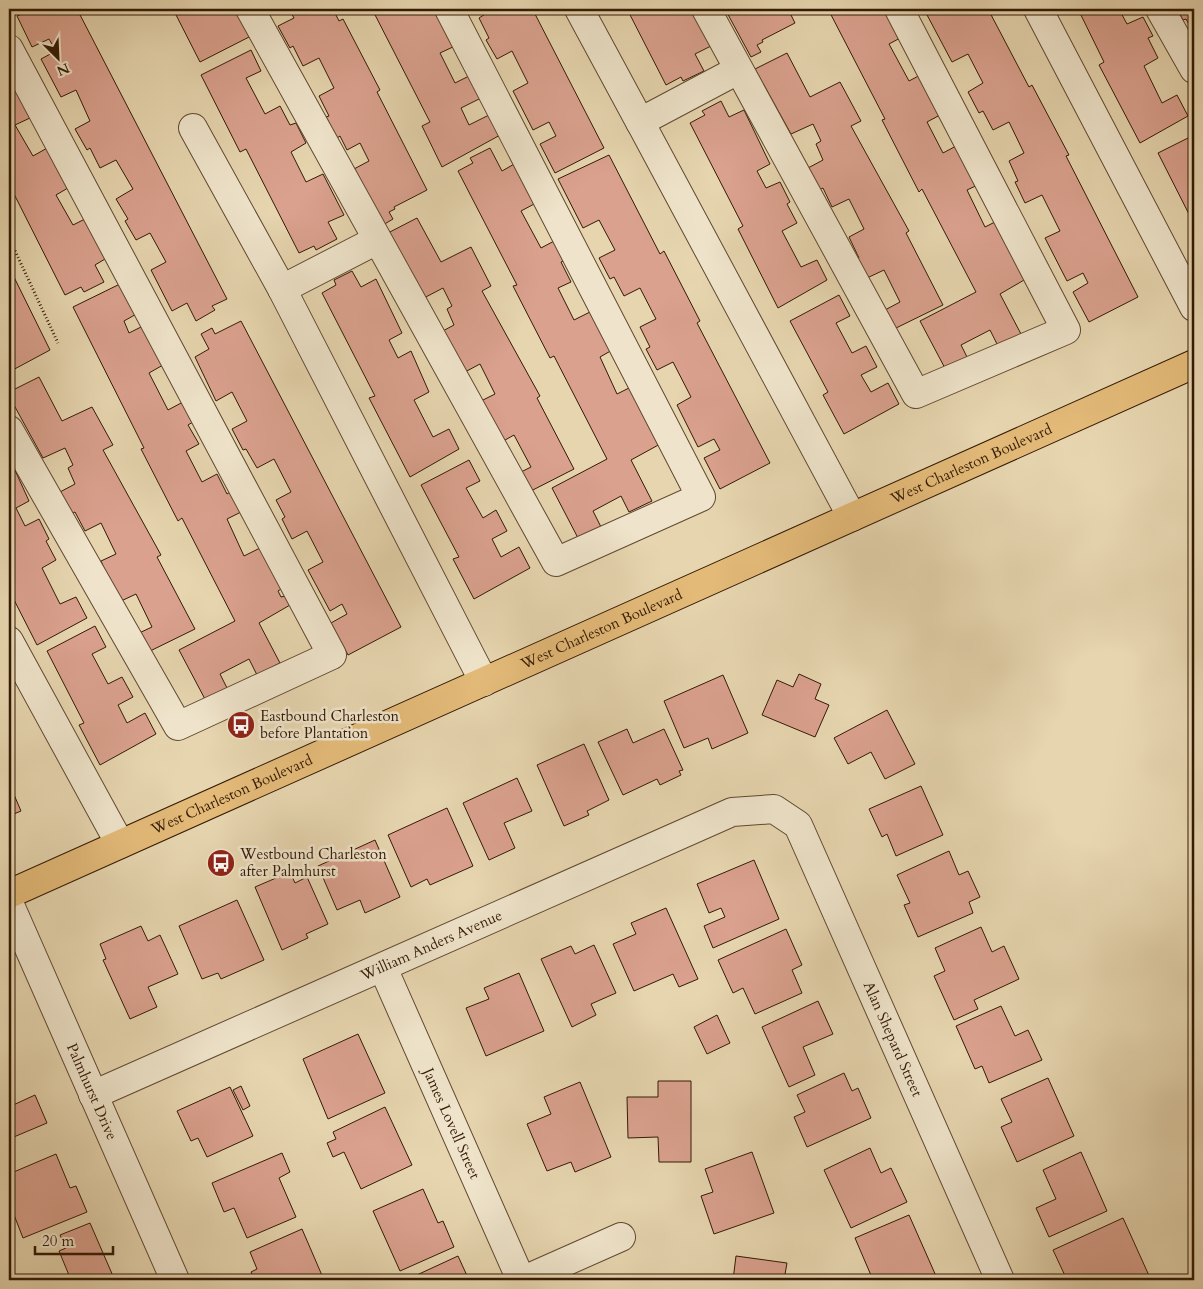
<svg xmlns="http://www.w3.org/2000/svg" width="1203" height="1289" font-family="Cardo,serif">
<rect width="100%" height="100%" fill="#e6d5af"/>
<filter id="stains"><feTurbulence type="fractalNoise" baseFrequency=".004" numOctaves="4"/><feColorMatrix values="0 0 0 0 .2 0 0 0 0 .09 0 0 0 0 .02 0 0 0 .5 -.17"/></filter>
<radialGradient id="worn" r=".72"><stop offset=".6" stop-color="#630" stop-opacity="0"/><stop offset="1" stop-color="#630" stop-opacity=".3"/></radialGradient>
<path fill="#daa18e" stroke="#331a05" d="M33 9H77L227 299 212 306 215 310 196 321 187 303 172 311 151 270 166 262 150 233 136 240 125 221 128 219 116 199 133 189 116 160 100 168 90 148 87 150 75 129 90 121 76 90 61 97 41 59 56 51 49 39 32 47 17 16Z
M173 9H217L220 14 230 9H237L251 36 200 62Z
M289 9H333L339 21 343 19 380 90 377 92 427 190 394 207 395 209 389 212 393 219 383 225 354 169 369 161 360 143 347 150 340 136 337 138 326 117 329 116 319 96 334 88 319 58 303 66 293 46 290 48 278 26 294 18Z
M372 9H416L418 13 426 9H435L455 46 440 53 455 83 471 75 483 97 461 108 469 125 491 114 502 134 442 167 422 126 430 122Z
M493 9H537L538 12 535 14 604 148 555 173 540 144 556 136 549 122 533 130 513 91 528 83 512 51 497 59 486 40 489 38 479 18Z
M627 9H670L673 14 683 9H692L711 46 695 54 704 71 683 81 681 77 666 85Z
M725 9H788L795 23 762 40 763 42 757 45 761 52 751 57Z
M828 9H890L904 36 889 44 909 81 924 73 940 115 927 122 943 153 958 145 982 183 967 190 985 227 1001 219 1031 276 1000 294 1021 334 998 346 990 330 961 345 969 361 947 372 920 321 976 292 922 189 919 192 882 120 885 119Z
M934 9H988L1029 87 1032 85 1069 155 1066 156 1138 297 1089 322 1073 292 1088 283 1083 273 1067 281 1045 238 1060 231 1042 195 1025 203 1015 182 1018 181 1009 161 1024 153 1009 122 993 130 983 111 979 113 968 92 983 83 968 54 952 62 926 13Z
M1078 9H1119L1127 24 1143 17 1153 36 1148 38 1158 58 1144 66 1162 103 1177 95 1188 116 1140 143 1099 65 1104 62Z
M1177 9H1194V34L1186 19 1183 20Z
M251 50 261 71 246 78 265 114 280 106 290 125 296 123 306 143 291 152 306 182 323 174 344 215 328 222 337 239 316 250 314 246 299 253 246 149 240 152 201 75Z
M787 53 810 97 840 82 861 121 851 126 909 231 906 233 943 305 894 329 885 310 900 302 884 270 867 278 857 259 859 258 849 237 864 229 849 199 832 207 823 188 819 190 808 168 823 160 816 144 821 141 813 124 791 134 755 69Z
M9 77 19 97 22 95 32 117 15 125 33 156 49 147 73 185 56 195 73 225 89 217 110 256 95 265 104 282 84 292 81 287 65 295 13 192 9 194Z
M721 101 729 117 744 110 770 164 757 171 766 188 780 182 790 202 787 204 797 223 782 231 801 267 817 260 827 280 778 308 738 229 743 226 690 123 705 115 702 111Z
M1194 135V224L1158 153Z
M490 148 502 171 516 163 536 203 521 211 541 248 556 240 566 260 561 262 571 282 558 288 574 320 590 312 614 349 600 357 617 394 633 386 662 443 631 460 652 501 629 512 621 496 593 511 601 527 578 538 552 488 607 459 554 356 550 358 513 286 517 285 458 171 473 163 470 158Z
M609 155 660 254 664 251 700 321 697 323 770 463 720 489 704 458 720 450 714 439 698 447 677 405 691 397 673 362 657 370 646 349 650 347 640 327 656 319 640 288 624 296 614 277 610 279 599 258 615 250 599 220 583 228 558 179Z
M417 218 441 262 471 247 491 286 482 291 540 396 537 398 574 469 525 494 515 475 531 467 514 435 498 444 479 402 495 394 480 364 463 373 439 333 454 325 447 309 452 306 443 288 422 299 386 234Z
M9 267 50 350 9 372Z
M352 271 361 287 376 279 402 333 389 340 398 358 411 351 429 392 414 400 433 437 449 429 459 449 410 477 369 398 375 396 322 293 336 285 334 280Z
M124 282 140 312 124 321 129 333 143 326 163 365 149 373 168 410 183 402 193 422 188 425 199 444 186 451 202 482 217 474 227 494 230 492 241 512 227 519 244 556 260 548 281 589 278 591 281 597 285 596 290 605 259 623 280 663 257 675 249 659 220 674 228 690 206 701 179 650 235 621 182 518 178 521 141 449 144 448 73 307Z
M839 295 850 316 836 323 852 353 866 346 877 367 861 375 871 392 888 383 899 404 844 434 823 395 828 392 790 321Z
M241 321 401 627 348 655 331 623 347 614 342 604 330 611 308 570 323 562 307 531 292 539 282 519 285 517 276 500 291 492 274 459 257 468 246 449 243 450 232 429 247 421 232 392 216 401 195 357 209 349 201 334 212 328 215 334Z
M39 377 62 421 92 407 113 445 103 450 161 555 157 557 195 629 146 653 137 634 152 627 136 594 119 602 101 561 116 554 101 523 85 531 75 512 71 514 60 492 75 484 68 468 73 465 65 448 43 458 9 396V392Z
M9 457 29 501 16 508 25 526 39 519 49 539 46 541 56 560 42 568 60 604 76 597 87 618 37 645 9 590Z
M469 460 480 481 466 488 483 518 496 510 507 531 492 539 501 557 519 547 530 568 474 599 453 559 459 557 421 485Z
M95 626 106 647 92 654 108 684 122 677 133 697 118 705 127 723 145 713 156 734 100 765 79 725 84 723 47 651Z
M799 674 821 684 815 699 829 705 815 737 762 715 777 680 793 687Z
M723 675 748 733 712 749 708 738 684 748 664 701Z
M887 710 915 764 885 779 871 752 848 764 834 738Z
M627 729 633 743 664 729 683 770 679 771 681 775 660 785 657 779 623 795 598 742Z
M584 744 609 800 587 811 589 815 564 826 537 765Z
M517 778 532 811 504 823 515 848 489 860 463 803Z
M9 783 21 811 9 816Z
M921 786 943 835 896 856 887 834 882 837 869 809Z
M447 808 473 866 430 885 427 879 411 887 388 835Z
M375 840 400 897 365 913 360 900 337 910 318 866Z
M949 851 959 875 968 871 980 897 969 902 973 913 918 937 904 905 910 903 897 875Z
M754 860 779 919 713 948 704 926 725 917 721 908 709 913 697 884Z
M290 872 295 883 307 877 328 924 306 934 308 938 282 950 255 887Z
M237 900 264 960 221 979 218 973 202 979 179 926Z
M666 908 698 979 679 987 673 974 634 991 613 944 636 934 631 923Z
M141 926 148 941 160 935 178 974 148 987 157 1007 130 1019 103 960 106 959 100 944Z
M981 927 992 952 1004 946 1019 979 974 1000 978 1009 954 1020 934 976 945 971 935 948Z
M786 929 802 965 792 970 802 993 755 1014 743 988 733 993 718 960Z
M594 945 616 993 591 1004 596 1015 572 1027 541 959 571 946 575 954Z
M519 973 544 1031 486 1056 466 1008 489 999 484 988Z
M818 1001 833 1034 803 1047 815 1075 789 1087 762 1027Z
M1001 1006 1015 1036 1028 1030 1042 1060 989 1083 982 1066 975 1069 956 1026Z
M717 1015 730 1043 707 1054 694 1027Z
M358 1034 385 1093 328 1119 303 1059Z
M844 1073 852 1091 858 1088 871 1118 807 1147 794 1117 805 1112 797 1095Z
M1048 1078 1074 1136 1017 1162 1001 1127 1012 1122 1001 1099Z
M658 1081H691V1162H659L658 1137 628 1138 627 1097H658Z
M580 1082 611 1157 575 1172 571 1162 547 1171 527 1124 551 1114 544 1097Z
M241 1086 250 1106 243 1110 233 1090Z
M230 1087 253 1136 207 1157 198 1138 191 1141 177 1111Z
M35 1095 47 1123 9 1139V1100L11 1106Z
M385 1107 412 1165 361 1189 344 1152 333 1157 327 1143 336 1139 333 1132Z
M870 1148 881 1173 891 1168 907 1202 851 1228 824 1170Z
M752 1152 774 1213 714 1234 701 1196 713 1192 705 1169Z
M1081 1152 1107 1211 1049 1237 1036 1208 1056 1199 1043 1170Z
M282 1153 290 1172 279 1178 296 1217 247 1238 234 1208 224 1212 212 1183Z
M56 1154 70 1188 76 1186 87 1212 23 1238 9 1202V1174Z
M423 1189 438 1223 443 1221 454 1247 400 1271 373 1211Z
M909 1215 936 1276 927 1280H873L855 1238Z
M1123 1218 1151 1280H1067L1053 1250Z
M90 1223 113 1276 104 1280H71L59 1251 66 1248 60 1235Z
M302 1229 324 1280H255L251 1272 257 1269 250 1252Z
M458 1256 469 1280H406Z
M736 1256 787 1263 784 1280H733Z
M699 1276 729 1280H699Z"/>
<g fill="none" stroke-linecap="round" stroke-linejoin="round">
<defs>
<g id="minor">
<path d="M250 9 556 562 701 497 449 9"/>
<path d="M579 9 640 122"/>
<path d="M706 9 916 394 1066 330 899 9"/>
<path d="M1038 9 1194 307"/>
<path d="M1160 9 1194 69"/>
<path d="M9 49 332 655 178 726 9 430"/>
<path d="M738 70 640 122 852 517"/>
<path d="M193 128 282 289"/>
<path d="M377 240 282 289 484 682"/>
<path d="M9 641 120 844"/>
<path id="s1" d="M9 903 175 1280"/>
<path id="s2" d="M383 968 521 1280"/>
<path id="s3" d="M93 1095 732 812 774 809 798 825 1000 1280"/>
<path d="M524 1280 621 1237"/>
</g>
<g id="major">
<path id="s4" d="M9 894 1194 364"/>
</g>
</defs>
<use href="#minor" stroke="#604930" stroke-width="30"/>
<use href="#major" stroke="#331a05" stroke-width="30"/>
<path stroke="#331a05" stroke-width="3" stroke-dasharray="1 2.5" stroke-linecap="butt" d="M9 238 58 343"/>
<use href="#minor" stroke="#efe4cb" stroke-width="28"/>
<use href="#major" stroke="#e3ba78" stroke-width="28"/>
</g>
<defs>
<symbol id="bus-disc" viewBox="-11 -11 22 22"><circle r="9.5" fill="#8f2418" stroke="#efe4cb"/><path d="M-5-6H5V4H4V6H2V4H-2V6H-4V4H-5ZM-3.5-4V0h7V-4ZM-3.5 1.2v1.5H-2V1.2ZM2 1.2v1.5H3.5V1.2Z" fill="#fff"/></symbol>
</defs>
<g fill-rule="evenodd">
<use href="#bus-disc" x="225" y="709" width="32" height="32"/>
<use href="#bus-disc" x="205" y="847" width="32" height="32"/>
</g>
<g text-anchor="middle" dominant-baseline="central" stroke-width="5" stroke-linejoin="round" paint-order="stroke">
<g font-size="15" fill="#331a05" stroke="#efe4cb">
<text stroke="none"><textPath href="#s4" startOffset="1054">West Charleston Boulevard</textPath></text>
<text stroke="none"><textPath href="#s4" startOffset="649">West Charleston Boulevard</textPath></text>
<text stroke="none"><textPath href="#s4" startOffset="244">West Charleston Boulevard</textPath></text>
<text stroke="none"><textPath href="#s3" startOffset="370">William Anders Avenue</textPath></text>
<text stroke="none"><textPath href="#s3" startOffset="1004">Alan Shepard Street</textPath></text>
<text stroke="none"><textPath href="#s1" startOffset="206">Palmhurst Drive</textPath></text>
<text stroke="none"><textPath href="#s2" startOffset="170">James Lovell Street</textPath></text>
</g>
<g font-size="15" fill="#331a05" stroke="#efe4cb" text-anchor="start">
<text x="260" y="716">Eastbound Charleston<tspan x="260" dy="17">before Plantation</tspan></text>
<text x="240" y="854">Westbound Charleston<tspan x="240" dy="17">after Palmhurst</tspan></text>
</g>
</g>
<rect width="1203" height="1289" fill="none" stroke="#e6d5af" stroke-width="30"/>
<rect x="10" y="10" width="1183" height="1269" fill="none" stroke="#331a05" stroke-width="2.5"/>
<rect x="15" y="15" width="1173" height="1259" fill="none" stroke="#331a05"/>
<g transform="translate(58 58) rotate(156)" stroke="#efe4cb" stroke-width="4" paint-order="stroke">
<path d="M0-4L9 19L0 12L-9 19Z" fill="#331a05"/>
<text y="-8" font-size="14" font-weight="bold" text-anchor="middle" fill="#331a05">N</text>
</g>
<path d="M35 1246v8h78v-8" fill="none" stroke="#331a05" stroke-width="2.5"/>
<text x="42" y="1246" font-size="15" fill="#331a05" stroke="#efe4cb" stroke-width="4" paint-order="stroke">20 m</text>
<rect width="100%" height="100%" filter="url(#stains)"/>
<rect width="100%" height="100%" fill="url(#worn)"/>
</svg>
